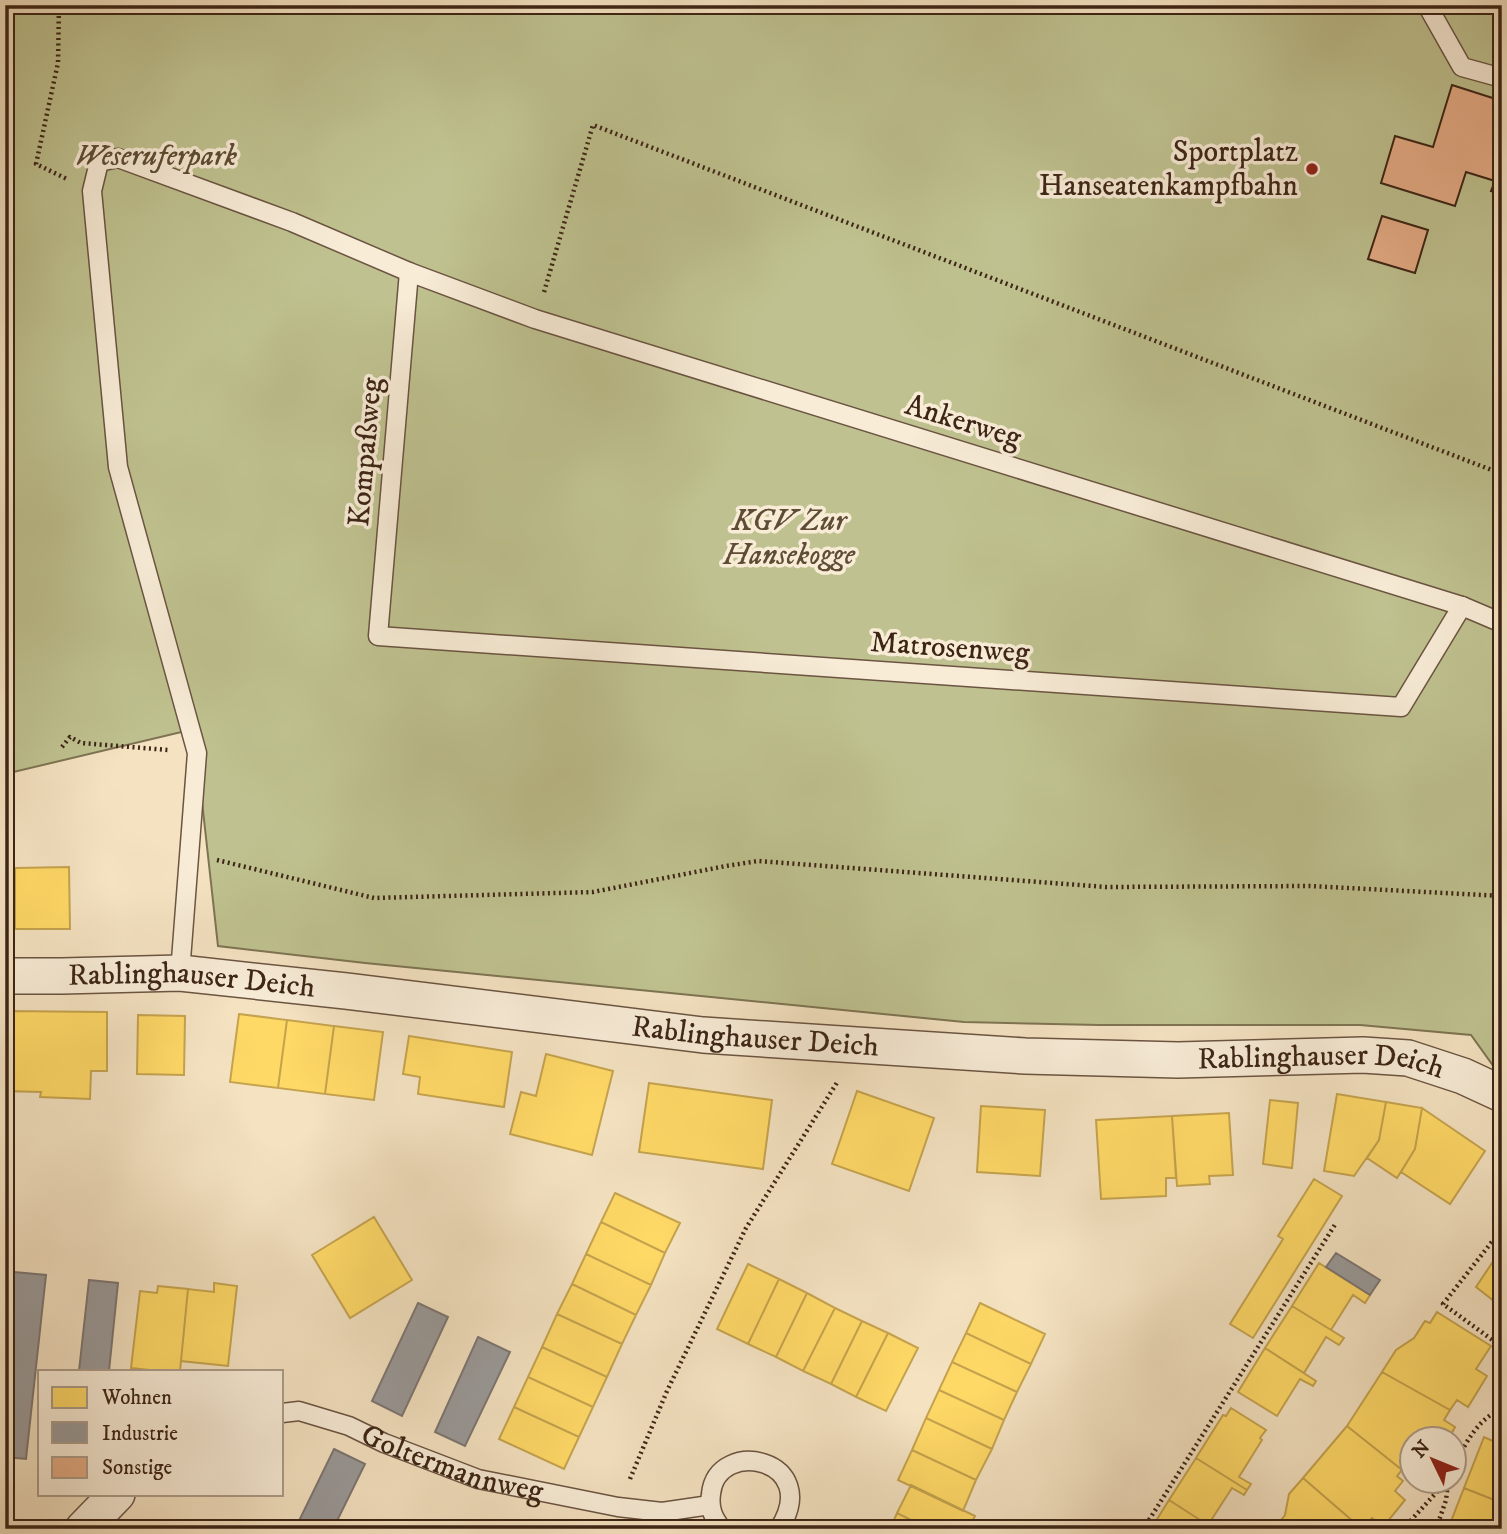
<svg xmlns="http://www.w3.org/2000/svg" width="1507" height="1534" font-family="'IM FELL DW Pica',serif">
<rect width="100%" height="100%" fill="#f4e2c1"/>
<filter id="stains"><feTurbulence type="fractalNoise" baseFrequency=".00286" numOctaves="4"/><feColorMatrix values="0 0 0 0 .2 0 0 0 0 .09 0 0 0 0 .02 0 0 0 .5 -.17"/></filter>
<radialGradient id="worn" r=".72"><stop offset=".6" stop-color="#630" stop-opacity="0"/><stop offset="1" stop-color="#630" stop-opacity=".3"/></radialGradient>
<path fill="#bfc290" stroke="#7e7453" stroke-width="2" d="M5 5H1502V1072L1494 1067 1471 1035 1360 1025H1099L964 1022 365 963 218 946 194 729 5 774Z"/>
<path fill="#ffd966" stroke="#c5a34e" stroke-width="2" d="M69 867 70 929H15V868Z
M5 1011 107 1012V1071H91L90 1099 40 1097 41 1092 5 1091Z
M239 1014 287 1020 278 1088 230 1082Z
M138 1015 185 1016 184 1075 137 1074Z
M287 1020 334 1026 325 1094 278 1088Z
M334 1026 383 1032 374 1100 325 1094Z
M409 1036 512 1052 504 1107 418 1094 420 1077 403 1074Z
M546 1054 613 1071 592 1155 510 1134 521 1092 536 1096Z
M649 1083 772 1100 763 1169 639 1152Z
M857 1091 934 1118 909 1191 832 1164Z
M1337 1094 1386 1102 1379 1140 1354 1176 1324 1171Z
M1270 1100 1298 1103 1292 1168 1263 1164Z
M1386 1102 1422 1108 1415 1149 1397 1178 1367 1158 1379 1140Z
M981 1106 1045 1110 1040 1176 977 1172Z
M1422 1108 1485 1151 1450 1204 1401 1172 1415 1149Z
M1229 1113 1233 1175 1209 1176 1210 1184 1177 1186 1172 1116Z
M1172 1116 1176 1178H1166V1196L1101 1199 1096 1120Z
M1314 1179 1342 1196 1253 1338 1230 1324 1283 1239 1278 1236Z
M615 1193 680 1223 665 1253 601 1222Z
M374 1217 412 1280 350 1318 312 1255Z
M601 1222 665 1253 651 1285 586 1254Z
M1502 1248V1319L1494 1312 1499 1305 1476 1287Z
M586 1254 651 1285 636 1315 572 1284Z
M1319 1263 1370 1295 1365 1303 1353 1295 1331 1330 1292 1306Z
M748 1264 779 1279 748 1344 717 1329Z
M779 1279 807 1293 776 1357 748 1344Z
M214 1283 237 1286 228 1366 181 1361 188 1289 214 1292Z
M572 1284 636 1315 622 1344 557 1314Z
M158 1286 188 1289 180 1371H159L131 1368 140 1291 157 1293Z
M807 1293 835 1308 803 1371 776 1357Z
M980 1303 1045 1334 1031 1364 966 1333Z
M1292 1306 1344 1338 1339 1345 1326 1337 1304 1373 1265 1348Z
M835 1308 862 1321 831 1384 803 1371Z
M1437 1312 1491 1346 1476 1369 1487 1376 1468 1407 1457 1400 1450 1410 1382 1372 1396 1350 1414 1338 1425 1321 1430 1323Z
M557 1314 622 1344 607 1377 542 1347Z
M862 1321 888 1333 856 1397 831 1384Z
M888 1333 918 1348 886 1411 856 1397Z
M966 1333 1031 1364 1017 1392 952 1362Z
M542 1347 607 1377 593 1407 528 1377Z
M1265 1348 1316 1381 1313 1386 1300 1379 1277 1416 1238 1392Z
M952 1362 1017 1392 1004 1420 939 1390Z
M1382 1372 1450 1410 1444 1420 1455 1427 1448 1440H1412V1460L1402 1470 1347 1426Z
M528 1377 593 1407 579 1437 514 1407Z
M939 1390 1004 1420 992 1449 926 1418Z
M514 1407 579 1437 564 1469 499 1439Z
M1231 1408 1266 1430 1260 1438 1262 1440 1239 1477 1251 1484 1247 1490 1196 1458 1223 1415 1226 1416Z
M926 1418 992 1449 976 1480 912 1450Z
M1347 1426 1402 1470 1397 1476 1403 1481 1395 1491 1405 1500 1383 1527 1372 1518 1362 1529 1303 1478Z
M1500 1429 1502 1430V1503L1464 1488 1484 1437 1495 1442Z
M912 1450 976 1480 963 1511 898 1480Z
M1196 1458 1247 1490 1244 1495 1232 1488 1208 1525 1169 1500Z
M1303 1478 1311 1485 1362 1529H1274L1285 1515 1289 1494Z
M911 1485 975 1516 968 1529H929L897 1513Z
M1464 1488 1502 1503V1529H1448Z
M1169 1500 1208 1525 1214 1529H1151Z
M897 1513 929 1529H890Z"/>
<path fill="#999" stroke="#7d7672" stroke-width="2" d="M1336 1253 1380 1280 1370 1295 1326 1267Z
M14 1272 46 1275 26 1459 5 1457V1353Z
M89 1280 118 1283 109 1371H79Z
M418 1303 448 1317 402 1416 372 1401Z
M478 1337 510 1352 465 1446 435 1432Z
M334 1449 365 1464 333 1529H295Z"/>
<path fill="#e5ac86" stroke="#3d2516" stroke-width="2" d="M1452 85 1502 101V194L1491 191 1495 181 1466 172 1455 206 1381 183 1395 136 1433 147Z
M1382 216 1428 230 1415 273 1368 259Z"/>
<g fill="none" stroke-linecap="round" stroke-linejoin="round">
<defs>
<g id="lane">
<path d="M1427 5 1462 67 1502 78"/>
<path d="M409 272 378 636 1401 707 1462 606"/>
<path d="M180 973 197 753 118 467 92 191 99 162 118 158 292 222 409 272 535 319 1462 606 1502 623"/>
<path id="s1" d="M282 1413 299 1411 349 1426 384 1443 478 1479 618 1507 662 1512 710 1505"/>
<path d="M722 1529C713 1518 709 1508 711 1494 717 1436 824 1459 779 1529"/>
</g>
<g id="street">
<path id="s2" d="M5 976H62L180 973 346 991 703 1035 1025 1056 1178 1060 1363 1055 1408 1058 1463 1076 1502 1094"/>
<path d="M83 1529 117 1494"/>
</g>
</defs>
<use href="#lane" stroke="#6b5441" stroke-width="21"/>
<use href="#street" stroke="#6b5441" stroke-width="38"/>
<path stroke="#3d2516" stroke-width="4.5" stroke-dasharray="2 3.5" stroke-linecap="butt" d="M59 5 58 63 36 164 67 179
M544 292 593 125 1502 474
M62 747 70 737 81 743 168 750
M217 860 374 898 593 892 726 866 758 861 1106 887 1310 886 1502 896
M1502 1229 1443 1304 1498 1344 1502 1350
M1454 1466C1465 1444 1478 1418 1502 1409
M630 1479 667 1391 746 1228 838 1081
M1149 1520 1336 1223
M1403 1529 1446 1482
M1436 1529 1446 1500 1448 1482"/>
<use href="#lane" stroke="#f8ecd7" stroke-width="18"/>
<use href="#street" stroke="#f8ecd7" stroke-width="35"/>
</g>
<circle fill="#8f2418" stroke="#f8ecd7" stroke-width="2.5" cx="1312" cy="169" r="7"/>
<g text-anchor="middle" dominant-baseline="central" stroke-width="7" stroke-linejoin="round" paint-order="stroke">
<g font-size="30" fill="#3d2516" stroke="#f8ecd7" text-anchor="end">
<text x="1298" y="152">Sportplatz<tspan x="1298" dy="34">Hanseatenkampfbahn</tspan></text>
</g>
<g font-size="30" font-style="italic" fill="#5e4c34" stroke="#f8ecd7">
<text x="156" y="156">Weseruferpark</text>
<text x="789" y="521">KGV Zur<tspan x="789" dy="34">Hansekogge</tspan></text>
</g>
<g font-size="30" fill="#3d2516" stroke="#f8ecd7">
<text transform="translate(963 422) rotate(17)">Ankerweg</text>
<text transform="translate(366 452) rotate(-85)">Kompaßweg</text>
<text transform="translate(950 648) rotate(4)">Matrosenweg</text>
<text stroke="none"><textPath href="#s2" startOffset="187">Rablinghauser Deich</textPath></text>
<text stroke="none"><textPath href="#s2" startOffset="754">Rablinghauser Deich</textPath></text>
<text stroke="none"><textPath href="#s2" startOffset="1321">Rablinghauser Deich</textPath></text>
<text stroke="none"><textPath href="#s1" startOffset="180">Goltermannweg</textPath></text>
</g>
</g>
<rect width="1507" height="1534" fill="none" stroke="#f4e2c1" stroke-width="28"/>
<rect x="7" y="7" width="1493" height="1520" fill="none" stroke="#3d2516" stroke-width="3.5"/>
<rect x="14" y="14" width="1479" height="1506" fill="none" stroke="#3d2516" stroke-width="2"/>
<rect x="38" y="1370" width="245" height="126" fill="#f8ecd7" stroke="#ad9c8a" stroke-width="2"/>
<rect x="52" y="1387" width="35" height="21" fill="#ffd966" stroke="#ad9c8a" stroke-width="2"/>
<text x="102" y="1404" font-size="21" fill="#3d2516">Wohnen</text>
<rect x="52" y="1422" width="35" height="21" fill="#999999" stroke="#ad9c8a" stroke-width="2"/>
<text x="102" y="1440" font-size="21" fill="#3d2516">Industrie</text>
<rect x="52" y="1457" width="35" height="21" fill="#e5ac86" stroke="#ad9c8a" stroke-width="2"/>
<text x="102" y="1474" font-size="21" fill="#3d2516">Sonstige</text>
<g transform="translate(1433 1460) rotate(313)"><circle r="33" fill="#f8ecd7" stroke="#ad9c8a" stroke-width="2"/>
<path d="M0-5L12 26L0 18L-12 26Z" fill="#8f2418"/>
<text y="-10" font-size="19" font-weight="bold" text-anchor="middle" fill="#3d2516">N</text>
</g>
<rect width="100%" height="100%" filter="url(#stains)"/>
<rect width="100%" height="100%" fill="url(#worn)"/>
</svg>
